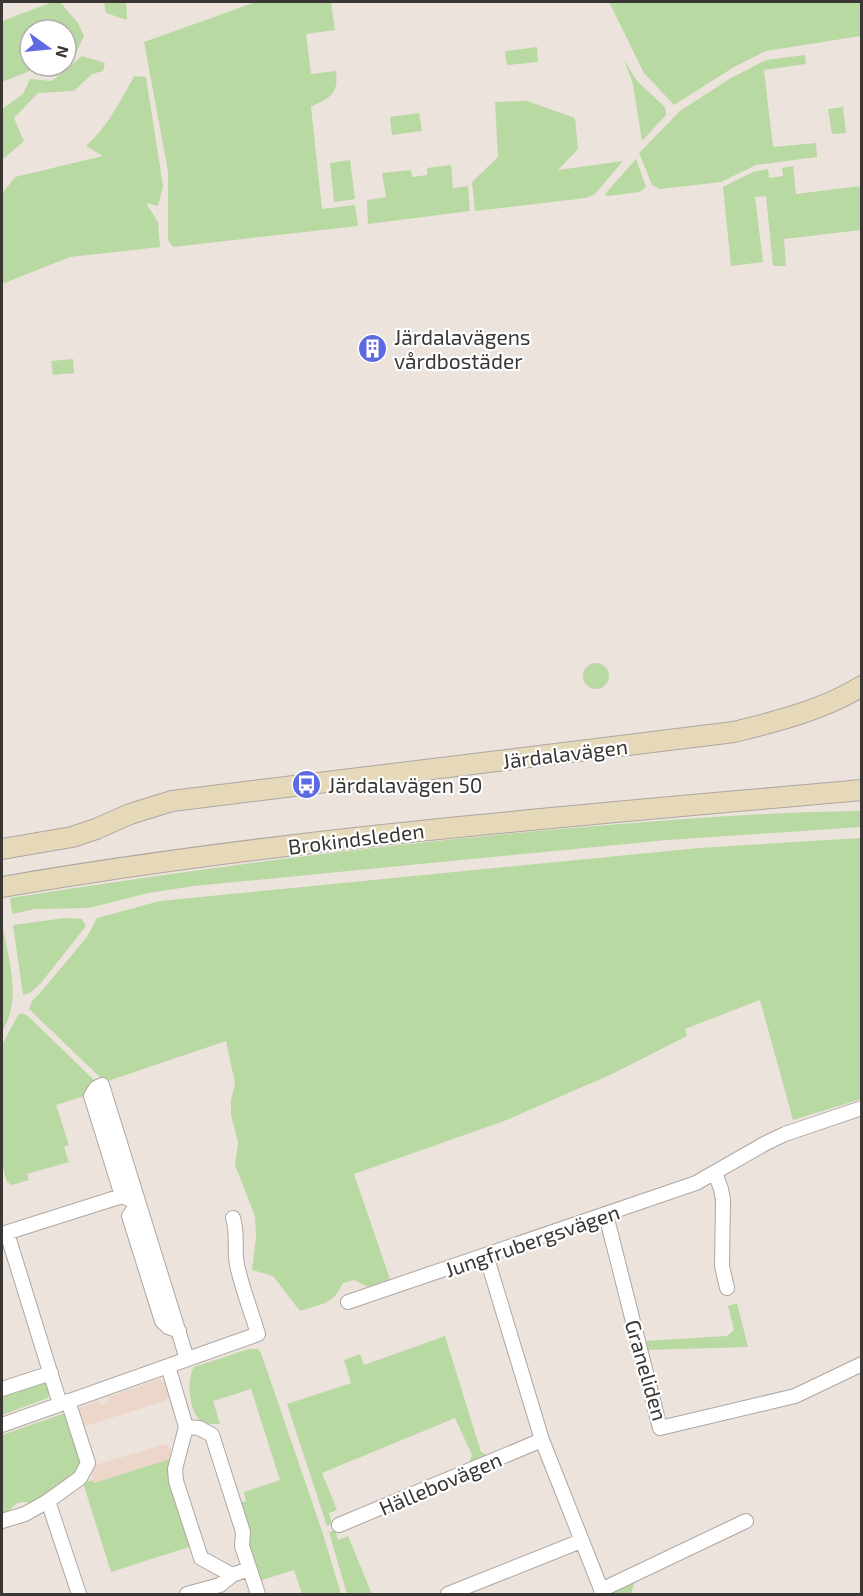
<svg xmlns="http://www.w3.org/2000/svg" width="863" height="1596" font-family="'Exo 2',sans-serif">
<rect width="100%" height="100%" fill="#ece3dd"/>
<path fill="#ecd6c9" d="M160 1379 166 1384 170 1396 167 1400 83 1427 74 1410 100 1400 101 1405 109 1402 108 1397Z
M165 1444 171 1448 170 1459 94 1483 90 1469 92 1466Z"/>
<path fill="#b9d9a2" d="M53 2H60L78 23 84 36 76 53 66 57V30H30V66H43L2 82V21Z
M104 2H126L127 20 106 13Z
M256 2H331L335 30 306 34 311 74 336 71C339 94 330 98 311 107L322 209 355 205 358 226 173 247 168 240V171L144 42Z
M609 2H861V36L766 51 734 67 674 105 644 73Z
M537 47 538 62 507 65 505 51Z
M805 55 806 64 764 70 773 147 816 143 817 157 756 165 721 182 660 189 652 185 639 153 680 111 731 78 766 60Z
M82 56 105 63 103 71 92 74 74 91 38 93 14 118 24 141 3 159 2 173V109L23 94 30 79 52 81Z
M624 60 637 81 665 107 666 115 642 141 633 84Z
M134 76 146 77 163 186 158 206 146 203 158 222 160 247 70 257 2 284V194L15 177 103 156 86 146C108 126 120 102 134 76Z
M527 101 575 118 578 149 558 170 623 161 595 194 586 198 475 211 472 182 498 157 495 102Z
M843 107 846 133 832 134 828 109Z
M419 113 422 131 392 135 390 117Z
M636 159 646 187 640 192 608 196 605 194Z
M350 160 355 199 334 202 330 163Z
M451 165 453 188 468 186 470 211 368 224 367 200 386 197 382 173 411 170 412 177 427 175V168Z
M793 166 796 194 861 186V230L784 239 786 266H773L766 196 755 197 763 262 731 266 723 187 753 172 768 169 769 178 783 176 782 168Z
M73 359 74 373 53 375 51 361Z
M583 676a13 13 0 1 1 26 0a13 13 0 1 1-26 0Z
M861 811V827L667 840 194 886 148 893 89 908 35 909 12 914 10 898C197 869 384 844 572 828 669 820 765 812 861 811Z
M861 838V1099L793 1120 760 1000 685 1029 687 1036 612 1074 504 1121 354 1174 390 1279 368 1287 354 1280 343 1283C333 1305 321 1304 300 1311L273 1276 252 1270 256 1237 255 1216 235 1165 238 1142 231 1115V1100L235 1083 226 1041 105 1082 29 1009 32 1001 40 993 87 937 97 918 160 901 699 848Z
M65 918 82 919 86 926 41 983 30 993 23 995 13 925Z
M2 927H3C9 963 22 999 2 1032Z
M22 1013 29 1017 96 1082 87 1095 56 1105 69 1145 64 1147 69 1162 27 1174 29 1180 12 1185 7 1182 2 1164V1045L18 1015Z
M737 1303 748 1347 646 1350 644 1341 727 1336 734 1330 728 1306Z
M445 1336 481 1452 489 1456 468 1465 472 1455 455 1418 322 1473 337 1510 329 1513 332 1524 327 1526 287 1404 351 1383 344 1360 360 1354 364 1365Z
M249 1349H258L261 1353 323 1534 341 1594H302L294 1570 259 1581 238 1504 246 1501 244 1492 280 1480 251 1389 213 1401 220 1424C214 1424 206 1425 201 1421 189 1413 186 1378 194 1367Z
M44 1381 50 1388 48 1398 2 1415V1394Z
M68 1412 82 1454 80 1472 33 1504C13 1497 15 1509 2 1516V1435Z
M170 1459C169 1490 186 1517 189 1547L111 1572 83 1483 93 1480 94 1483Z
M335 1530 338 1540 348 1536 372 1594H347L329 1532Z
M636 1577 631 1594H611L614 1589Z"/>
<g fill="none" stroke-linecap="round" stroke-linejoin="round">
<defs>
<path id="street" d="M715 1173 721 1189 723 1200 722 1266 727 1288
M122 1196 91 1096 96 1088 102 1085 187 1359
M606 1215 660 1428 795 1396 862 1364
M7 1233 60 1404
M2 1234 122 1196 138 1203 129 1216 162 1321 168 1327 179 1331
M486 1255 542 1440 603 1594
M348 1302 696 1183 766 1143 785 1134 862 1108
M168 1366 186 1427 175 1469 176 1481 201 1558 232 1575 249 1569
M2 1389 51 1373
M68 1401 88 1463 80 1478 48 1501 79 1594
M2 1425 258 1334C251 1311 242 1288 237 1265 234 1249 238 1233 233 1218
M186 1427 199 1428 212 1435 243 1532 242 1546 258 1594
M2 1521 25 1514 48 1501
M339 1525 542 1440
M601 1590 746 1521
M187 1594 220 1585 232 1575
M448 1594 581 1541"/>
<path id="secondary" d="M2 849 72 837 96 829 130 814 172 801 734 732C778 721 823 710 862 686
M2 887C286 838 574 816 862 790"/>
</defs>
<use href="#street" stroke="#afa6a1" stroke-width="16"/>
<use href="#secondary" stroke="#afa6a1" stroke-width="22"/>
<use href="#street" stroke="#fff" stroke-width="14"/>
<use href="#secondary" stroke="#e5d9b9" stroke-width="20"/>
</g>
<defs>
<symbol id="building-disc" viewBox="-11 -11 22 22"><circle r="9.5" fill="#5e6ae2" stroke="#fff"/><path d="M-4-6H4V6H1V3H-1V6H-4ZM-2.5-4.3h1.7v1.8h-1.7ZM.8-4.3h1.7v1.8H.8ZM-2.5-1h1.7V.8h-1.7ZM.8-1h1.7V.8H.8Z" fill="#fff"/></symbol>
<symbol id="bus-disc" viewBox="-11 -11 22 22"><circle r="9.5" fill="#5e6ae2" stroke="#fff"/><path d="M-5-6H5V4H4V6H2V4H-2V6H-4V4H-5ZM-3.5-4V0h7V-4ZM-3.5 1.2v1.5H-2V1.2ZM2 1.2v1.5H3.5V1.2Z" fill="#fff"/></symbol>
</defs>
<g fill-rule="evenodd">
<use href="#building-disc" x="356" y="332" width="33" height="33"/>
<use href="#bus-disc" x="290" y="768" width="33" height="33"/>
</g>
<g text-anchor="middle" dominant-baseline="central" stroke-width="4.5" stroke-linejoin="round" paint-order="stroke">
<g font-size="21" fill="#3a3634" stroke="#fff" text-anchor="start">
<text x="394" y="336">Järdalavägens<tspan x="394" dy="24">vårdbostäder</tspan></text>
<text x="328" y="784">Järdalavägen 50</text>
</g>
<g font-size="21" fill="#3a3634" stroke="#fff">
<text transform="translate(565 753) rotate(-7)">Järdalavägen</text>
<text transform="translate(356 838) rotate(-7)">Brokindsleden</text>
<text transform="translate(532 1240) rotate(-19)">Jungfrubergsvägen</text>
<text transform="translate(647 1370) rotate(74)">Graneliden</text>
<text transform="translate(440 1483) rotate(-23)">Hällebovägen</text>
</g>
</g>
<rect width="863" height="1596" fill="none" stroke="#3a3634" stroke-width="6"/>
<g transform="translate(48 48) rotate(105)"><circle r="28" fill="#ffffff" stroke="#b0afae" stroke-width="1.5"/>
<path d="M0-4.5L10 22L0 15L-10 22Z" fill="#5e6ae2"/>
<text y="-9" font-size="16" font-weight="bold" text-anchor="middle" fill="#3a3634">N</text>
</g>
</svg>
